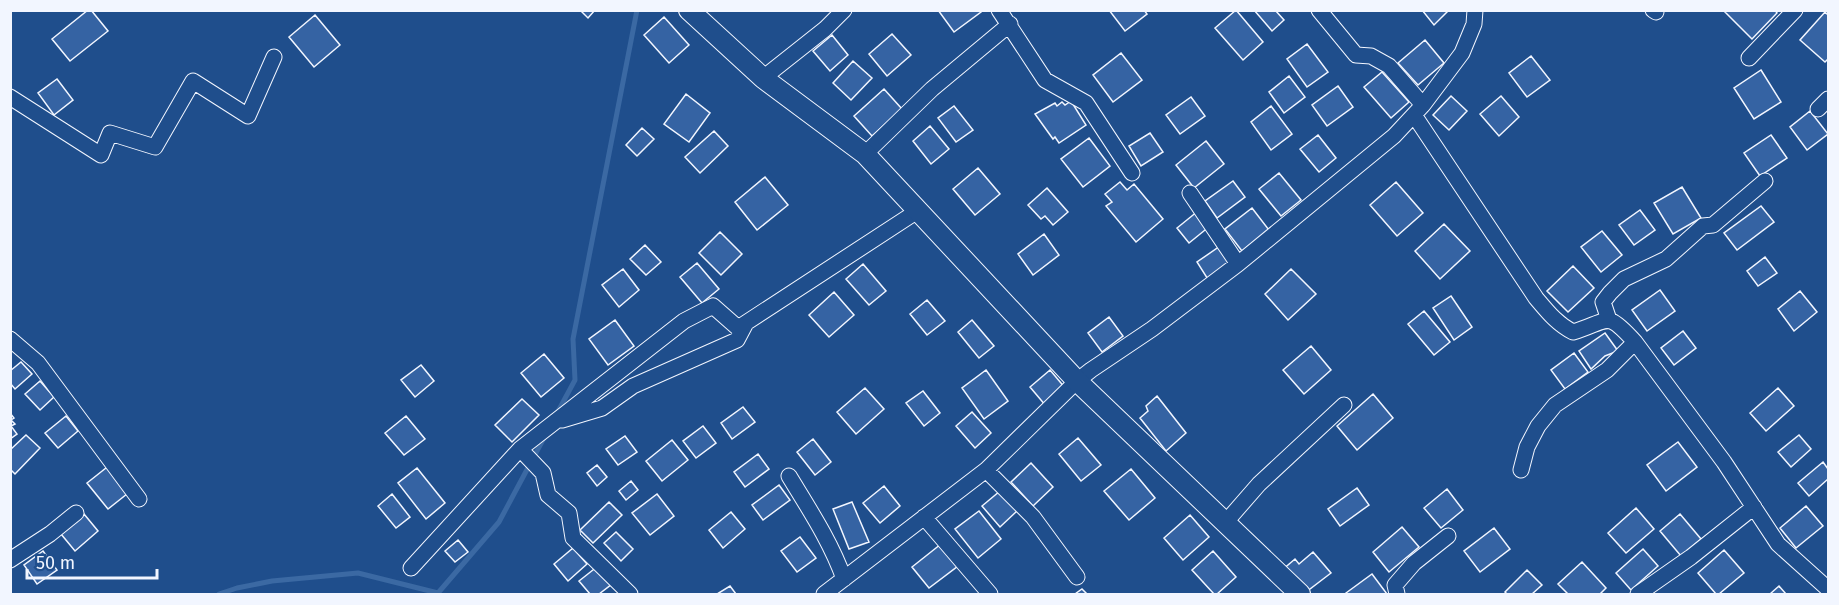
<svg xmlns="http://www.w3.org/2000/svg" width="1839" height="605" font-family="'Fira Sans',sans-serif">
<rect width="100%" height="100%" fill="#1f4e8c"/>
<g fill="none" stroke-linecap="round" stroke-linejoin="round">
<path stroke="#3b69a3" stroke-width="5" d="M556 415 575 380 573 339 637 10
M219 594 237 588 272 581 358 573 438 593 499 522 545 436"/>
</g>
<path fill="#3563a3" stroke="#f2f6ff" stroke-width="1.5" d="M88 10H91L108 31 70 61 52 39Z
M580 10H595L588 18Z
M938 10H980L981 12 954 32Z
M1109 10H1144L1147 14 1125 31Z
M1236 10 1263 42 1243 60 1215 28Z
M1254 10H1275L1284 20 1272 31Z
M1422 10H1449L1434 25Z
M1727 10H1775L1777 13 1752 39 1725 12Z
M1825 12 1828 15V59L1825 62 1800 40Z
M315 15 340 45 314 67 289 37Z
M664 17 689 45 669 63 644 35Z
M892 34 911 55 887 76 869 54Z
M832 35 848 55 830 71 813 51Z
M1425 40 1444 63 1418 85 1398 63Z
M1307 44 1328 72 1307 87 1287 59Z
M1121 53 1142 80 1113 102 1093 75Z
M1531 56 1550 80 1527 97 1509 73Z
M853 61 872 78 851 100 833 83Z
M1761 70 1781 102 1754 119 1734 88Z
M1382 72 1409 102 1391 118 1364 87Z
M1289 76 1305 97 1284 113 1269 92Z
M57 79 73 100 54 115 38 93Z
M1338 86 1353 107 1327 126 1312 105Z
M884 89 902 109 872 136 854 116Z
M686 94 710 113 689 142 664 124Z
M1451 96 1467 111 1449 130 1433 115Z
M1501 96 1519 117 1499 136 1480 114Z
M1191 97 1205 116 1180 134 1166 115Z
M1071 101 1086 125 1059 143 1055 137 1053 139 1035 114 1055 103 1057 106 1062 102 1065 105Z
M954 106 973 130 956 142 938 118Z
M1271 106 1292 134 1271 150 1251 122Z
M1810 111 1828 134 1807 150 1790 127Z
M930 126 949 149 931 164 913 141Z
M642 128 654 139 637 156 626 145Z
M714 131 728 146 700 173 685 157Z
M1150 133 1163 152 1141 166 1129 146Z
M1318 135 1336 158 1319 172 1300 149Z
M1771 135 1787 158 1760 176 1744 153Z
M1089 138 1110 166 1083 187 1061 159Z
M1206 141 1224 164 1194 188 1176 165Z
M978 168 1000 194 975 215 953 189Z
M1279 173 1301 200 1281 216 1259 189Z
M765 177 788 205 757 230 735 202Z
M1233 181 1245 197 1217 218 1205 201Z
M1120 182 1127 190 1134 184 1163 219 1136 242 1106 206 1112 202 1105 194Z
M1396 182 1423 213 1397 236 1370 205Z
M1682 187 1701 218 1673 234 1654 203Z
M1047 188 1068 212 1053 225 1045 216 1041 219 1028 205Z
M1761 206 1774 222 1737 250 1724 233Z
M1252 208 1269 230 1242 251 1225 229Z
M1640 210 1655 230 1634 245 1619 225Z
M1198 211 1210 226 1189 243 1177 228Z
M1444 224 1470 251 1440 279 1415 251Z
M1602 231 1622 255 1601 272 1581 247Z
M720 232 742 254 721 275 699 253Z
M1044 234 1059 255 1033 275 1018 254Z
M1223 244 1236 262 1209 281 1197 262Z
M645 245 661 262 646 275 630 259Z
M1765 257 1777 273 1758 286 1747 271Z
M697 263 719 289 702 303 680 277Z
M863 264 886 291 869 305 846 279Z
M1573 266 1594 288 1568 312 1547 291Z
M623 269 639 290 619 307 602 285Z
M1291 269 1316 294 1288 320 1265 294Z
M1660 290 1675 311 1647 331 1632 310Z
M1800 291 1817 312 1794 331 1778 309Z
M834 292 854 315 829 337 809 315Z
M1451 296 1472 327 1454 340 1433 308Z
M927 300 945 321 927 335 910 314Z
M1424 311 1450 342 1434 355 1408 324Z
M1109 317 1123 336 1102 352 1088 333Z
M615 320 634 346 608 365 589 339Z
M972 320 994 346 979 358 958 332Z
M1683 331 1696 348 1674 365 1661 348Z
M1605 333 1618 351 1605 356 1591 369 1579 351Z
M1311 346 1331 370 1304 394 1283 370Z
M1574 353 1588 372 1565 389 1551 370Z
M544 354 564 378 541 397 521 373Z
M21 362 32 374 15 389 10 383V371Z
M421 365 434 381 415 397 401 380Z
M986 370 1008 401 984 419 962 388Z
M1050 370 1066 389 1046 406 1030 387Z
M40 381 54 397 40 410 25 394Z
M865 388 884 409 856 434 837 412Z
M1778 388 1794 406 1766 431 1750 413Z
M923 391 940 413 924 426 906 403Z
M1373 394 1393 418 1357 450 1337 426Z
M1157 396 1186 433 1166 451 1140 418 1148 411 1146 406Z
M522 399 539 415 512 442 495 425Z
M743 407 755 422 732 439 721 423Z
M972 412 991 433 975 448 956 426Z
M10 413 14 418 11 420 15 424 11 426 17 434 10 439Z
M66 416 78 431 58 448 45 433Z
M406 416 425 439 404 455 385 433Z
M703 426 716 443 696 458 683 441Z
M26 435 40 448 15 474 10 469V450Z
M1799 435 1811 449 1791 467 1778 452Z
M625 436 637 452 618 465 606 449Z
M1078 438 1101 465 1081 481 1059 454Z
M813 439 831 462 815 475 797 452Z
M672 440 688 460 662 481 646 461Z
M1678 442 1697 467 1666 491 1647 465Z
M758 454 769 469 745 487 734 472Z
M1823 462 1828 469V479L1809 496 1798 483Z
M1031 463 1053 487 1033 506 1011 482Z
M111 464 132 490 108 509 87 483Z
M597 465 607 477 597 486 587 473Z
M417 468 445 503 426 519 398 483Z
M1131 469 1155 498 1129 520 1104 491Z
M631 481 638 490 626 500 619 491Z
M779 485 790 500 763 520 752 505Z
M884 486 900 506 880 523 863 503Z
M1357 488 1369 505 1340 526 1328 509Z
M1447 489 1463 510 1441 528 1424 508Z
M1000 491 1017 511 1000 527 982 506Z
M392 494 410 517 396 528 378 506Z
M657 494 674 516 650 535 632 513Z
M609 502 622 515 593 543 580 530Z
M852 502 869 542 849 549 833 509Z
M1806 506 1823 526 1796 548 1780 528Z
M1636 508 1654 529 1626 553 1608 533Z
M979 511 1001 539 978 558 955 529Z
M731 512 745 529 723 548 709 530Z
M84 514 98 531 75 551 61 534Z
M1680 514 1701 539 1681 556 1660 531Z
M1190 515 1209 537 1183 560 1164 538Z
M1402 527 1419 547 1389 572 1373 552Z
M1494 528 1510 549 1480 572 1464 551Z
M616 532 633 549 621 561 604 543Z
M800 537 816 558 797 572 781 551Z
M458 540 468 552 455 562 445 551Z
M941 544 958 566 929 588 912 567Z
M573 548 587 564 568 581 554 564Z
M1643 549 1658 566 1631 590 1616 573Z
M1724 550 1744 573 1719 594H1716L1698 573Z
M43 551 57 570 37 584 24 565Z
M1213 551 1236 577 1217 594H1214L1192 570Z
M1313 552 1331 573 1306 592 1281 571 1295 559 1299 564Z
M1582 562 1606 588 1600 594H1568L1558 584Z
M598 566 612 584 599 594H590L579 581Z
M1527 570 1542 585 1532 594H1507L1505 592Z
M1372 574 1387 594H1347L1346 593Z
M730 586 736 594H717Z
M1779 586 1786 594H1770Z
M1082 589 1087 594H1075Z"/>
<g fill="none" stroke-linecap="round" stroke-linejoin="round">
<defs>
<path id="minor" d="M999 10 1045 80 1086 103 1132 173
M1319 10 1356 55 1371 56 1389 66 1423 105
M1653 10 1656 12
M1749 58 1795 10
M763 78 825 29 844 10
M10 97 101 155 110 133 155 147 193 81 248 116 274 57
M1818 109 1828 99
M1414 115 1536 298C1547 311 1557 324 1573 332 1610 321 1605 309 1635 342L1724 462 1778 544 1828 589
M865 154 932 89 1010 24
M1190 193 1238 264
M1609 320 1603 302 1610 293 1624 279 1666 259 1703 226 1713 225 1765 181
M10 339 38 363 139 499
M562 420 602 408 633 386 737 340 746 323
M520 449 543 473 548 495 569 513 573 538 630 594
M986 470 1033 517 1077 577
M1521 470 1527 447 1538 426 1555 405 1607 370 1635 342
M789 476C809 509 831 542 844 579
M924 517 990 594
M1225 523 1259 484 1344 405
M10 560 50 534 76 513
M411 568 520 449 684 321 713 306 738 328 919 210
M824 594 986 470 1077 381 1091 370 1152 329 1238 264 1394 136 1423 105 1462 53 1474 24 1475 10
M1397 594 1395 585 1414 563 1448 536
M1638 594 1691 557 1754 507"/>
<path id="tertiary" d="M689 10 763 78 865 154 1077 381 1300 594"/>
</defs>
<use href="#minor" stroke="#f2f6ff" stroke-width="17"/>
<use href="#tertiary" stroke="#f2f6ff" stroke-width="22"/>
<use href="#minor" stroke="#1f4e8c" stroke-width="15"/>
<use href="#tertiary" stroke="#1f4e8c" stroke-width="20"/>
</g>
<rect width="1839" height="605" fill="none" stroke="#f2f6ff" stroke-width="24"/>
<path d="M27 569v9h130v-9" fill="none" stroke="#f2f6ff" stroke-width="3"/>
<text x="36" y="569" font-size="18" fill="#f2f6ff" stroke="#1f4e8c" stroke-width="4.5" paint-order="stroke">50 m</text>
</svg>
